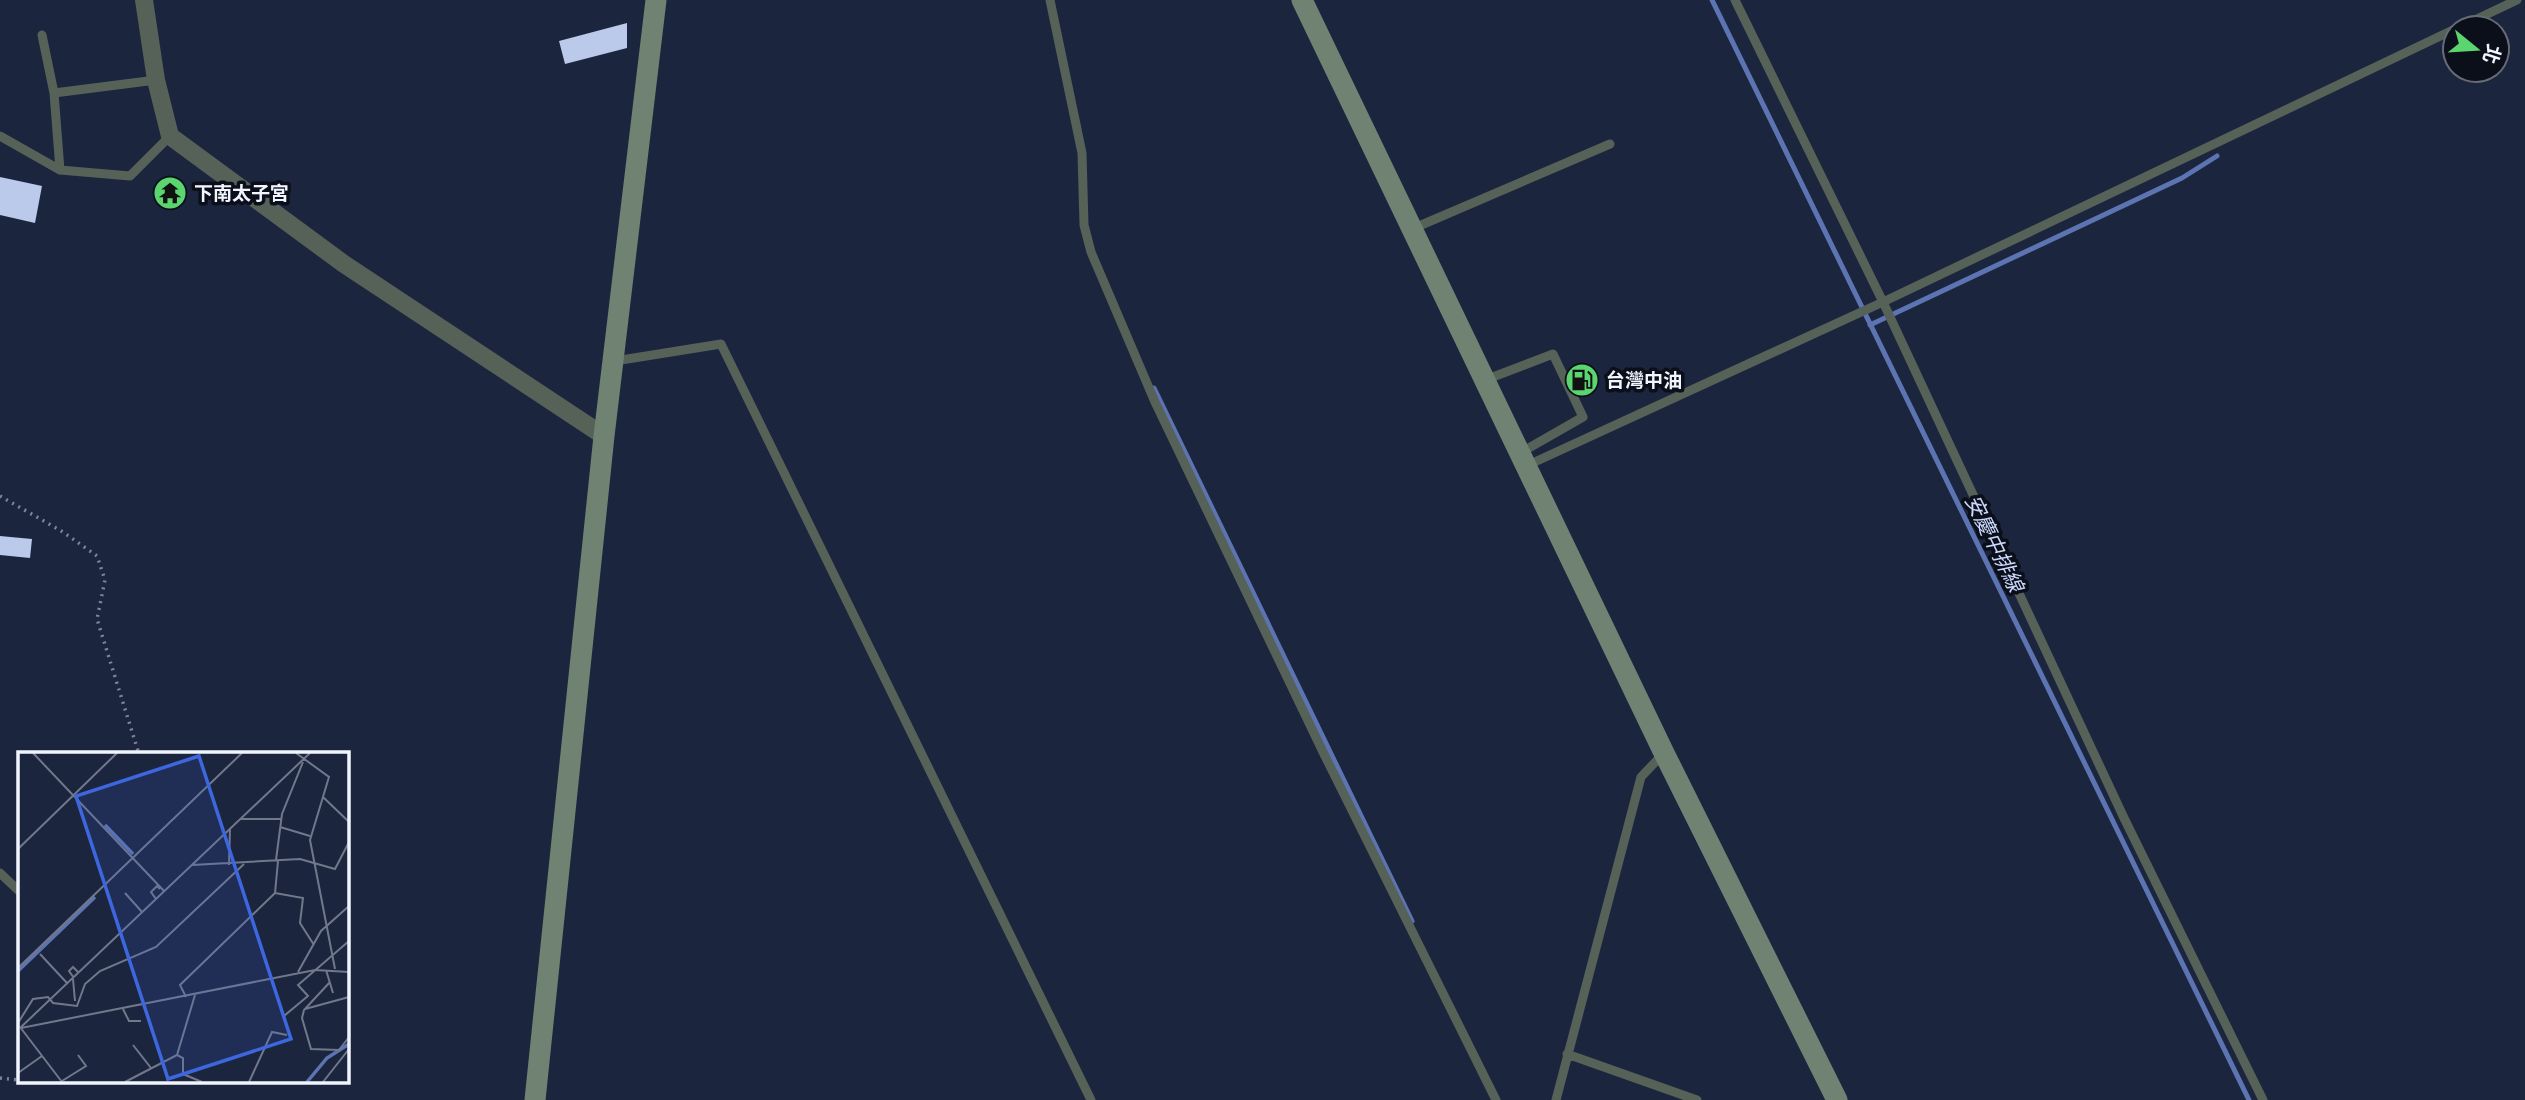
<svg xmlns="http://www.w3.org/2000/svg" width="2525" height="1100" font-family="Manrope,'Noto Sans TC',sans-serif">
<rect width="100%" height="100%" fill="#1c253e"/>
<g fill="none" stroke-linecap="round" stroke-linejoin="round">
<path stroke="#5d74b3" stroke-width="5" d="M1712 0 2249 1100
M1870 325 2182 178 2217 156
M1154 388 1412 921"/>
</g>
<path fill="#bbc9ea" d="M627 23V48L565 64 559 41Z
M0 177 42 186 35 223 0 215Z
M170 177 186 194 170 209 154 191Z
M0 536 32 539 30 558 0 555Z"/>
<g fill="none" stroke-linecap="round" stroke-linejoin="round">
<path stroke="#7e8598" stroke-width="3.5" stroke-dasharray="2 5" stroke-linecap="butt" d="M0 496 63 532 97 556 105 580 97 619 139 754
M0 1078 19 1080
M30 1081H35"/>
<path stroke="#566157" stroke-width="9" d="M1050 0 1082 153 1084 225 1091 252 1155 402 1323 752 1496 1100
M1735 0 1883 302 2124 818 2263 1100
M2458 28 2517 0
M42 35 54 93 60 170
M54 93 156 80
M0 136 60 170 130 176 170 136
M1412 229 1610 144
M615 361 721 344 1091 1100
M1485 380 1553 354 1583 417 1520 453
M1526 466 1883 302 2455 29
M0 873 19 891
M1567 1054 1697 1100
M1556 1100 1641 777 1663 754"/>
<path stroke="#566157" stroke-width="18" d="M144 0 156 80 170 136 344 264 604 436"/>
<path stroke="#708372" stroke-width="21" d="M1302 0 1664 753 1837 1100
M535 1100 604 436 656 0"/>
</g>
<defs>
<symbol id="temple-disc" viewBox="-11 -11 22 22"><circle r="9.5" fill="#5ad56f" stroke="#0b0f1a"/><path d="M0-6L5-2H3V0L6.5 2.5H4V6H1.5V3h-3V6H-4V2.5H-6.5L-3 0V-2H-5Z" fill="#111"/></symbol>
<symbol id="fuel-disc" viewBox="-11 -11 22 22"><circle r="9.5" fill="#5ad56f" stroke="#0b0f1a"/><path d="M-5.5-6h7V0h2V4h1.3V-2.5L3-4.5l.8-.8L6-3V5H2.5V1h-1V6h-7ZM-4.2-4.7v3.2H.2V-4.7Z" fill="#111"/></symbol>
</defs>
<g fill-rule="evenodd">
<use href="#temple-disc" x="151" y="174" width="38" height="38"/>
<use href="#fuel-disc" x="1563" y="361" width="38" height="38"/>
</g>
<g text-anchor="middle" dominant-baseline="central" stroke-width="7" stroke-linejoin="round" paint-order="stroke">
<g font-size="19" font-weight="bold" fill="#f0f5ff" stroke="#0b0f1a" text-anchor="start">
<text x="194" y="193">下南太子宮</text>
<text x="1606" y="380">台灣中油</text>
</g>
<g font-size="21" font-style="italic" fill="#c9d8fc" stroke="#0b0f1a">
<text transform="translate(1995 543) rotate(64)">安慶中排線</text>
</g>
</g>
<g transform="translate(18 752)">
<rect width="331" height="331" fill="#1c253e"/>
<path fill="none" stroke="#5d74b3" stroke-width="3.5" d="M87 73 115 102M0 219 77 145M289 330 309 306 331 292"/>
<path fill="none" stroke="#71788b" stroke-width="2" d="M15 1 146 139M278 1 311 25 292 88 317 217M305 45 331 70M222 67H263M262 75 292 84M0 97 99 1M258 108 264 62 285 10M174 113 282 107 317 117 331 90M211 113 212 76M107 141 124 160M257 141 285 146 282 171 296 193M138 147 133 140 139 134 142 137M22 202 49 231M0 216 224 1M308 218 315 241M280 220 303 179 331 154M56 226 51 219 55 215 61 221M55 227 57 249M312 230 286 258 284 266 293 297 321 298 331 285M168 245 162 233 257 141 260 109M105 257 111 269H123M287 257 331 245M267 269 266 264 290 244 280 233 331 189M0 271 15 247 30 245 35 251 59 254 67 232 82 219 138 195 226 112M2 275 44 330M2 276 292 1M3 276 297 218 331 220M115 293 133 316M159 303 165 306V322L184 330M0 321 24 304M44 329 68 314 60 303M107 330 159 303 177 243M231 330 254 280 269 283M305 330 331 297"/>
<path fill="#3d67de" fill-opacity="0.15" stroke="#3d67de" stroke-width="3.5" d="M181 4 273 287 150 327 58 44Z"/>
<rect width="331" height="331" fill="none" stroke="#f0f5ff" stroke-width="3.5"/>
</g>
<g transform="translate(2476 49) rotate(108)"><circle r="33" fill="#0b0f1a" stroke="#676b76" stroke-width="2"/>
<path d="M0-5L12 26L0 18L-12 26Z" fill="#5ad56f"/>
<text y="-10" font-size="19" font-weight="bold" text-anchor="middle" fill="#f0f5ff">北</text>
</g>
</svg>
